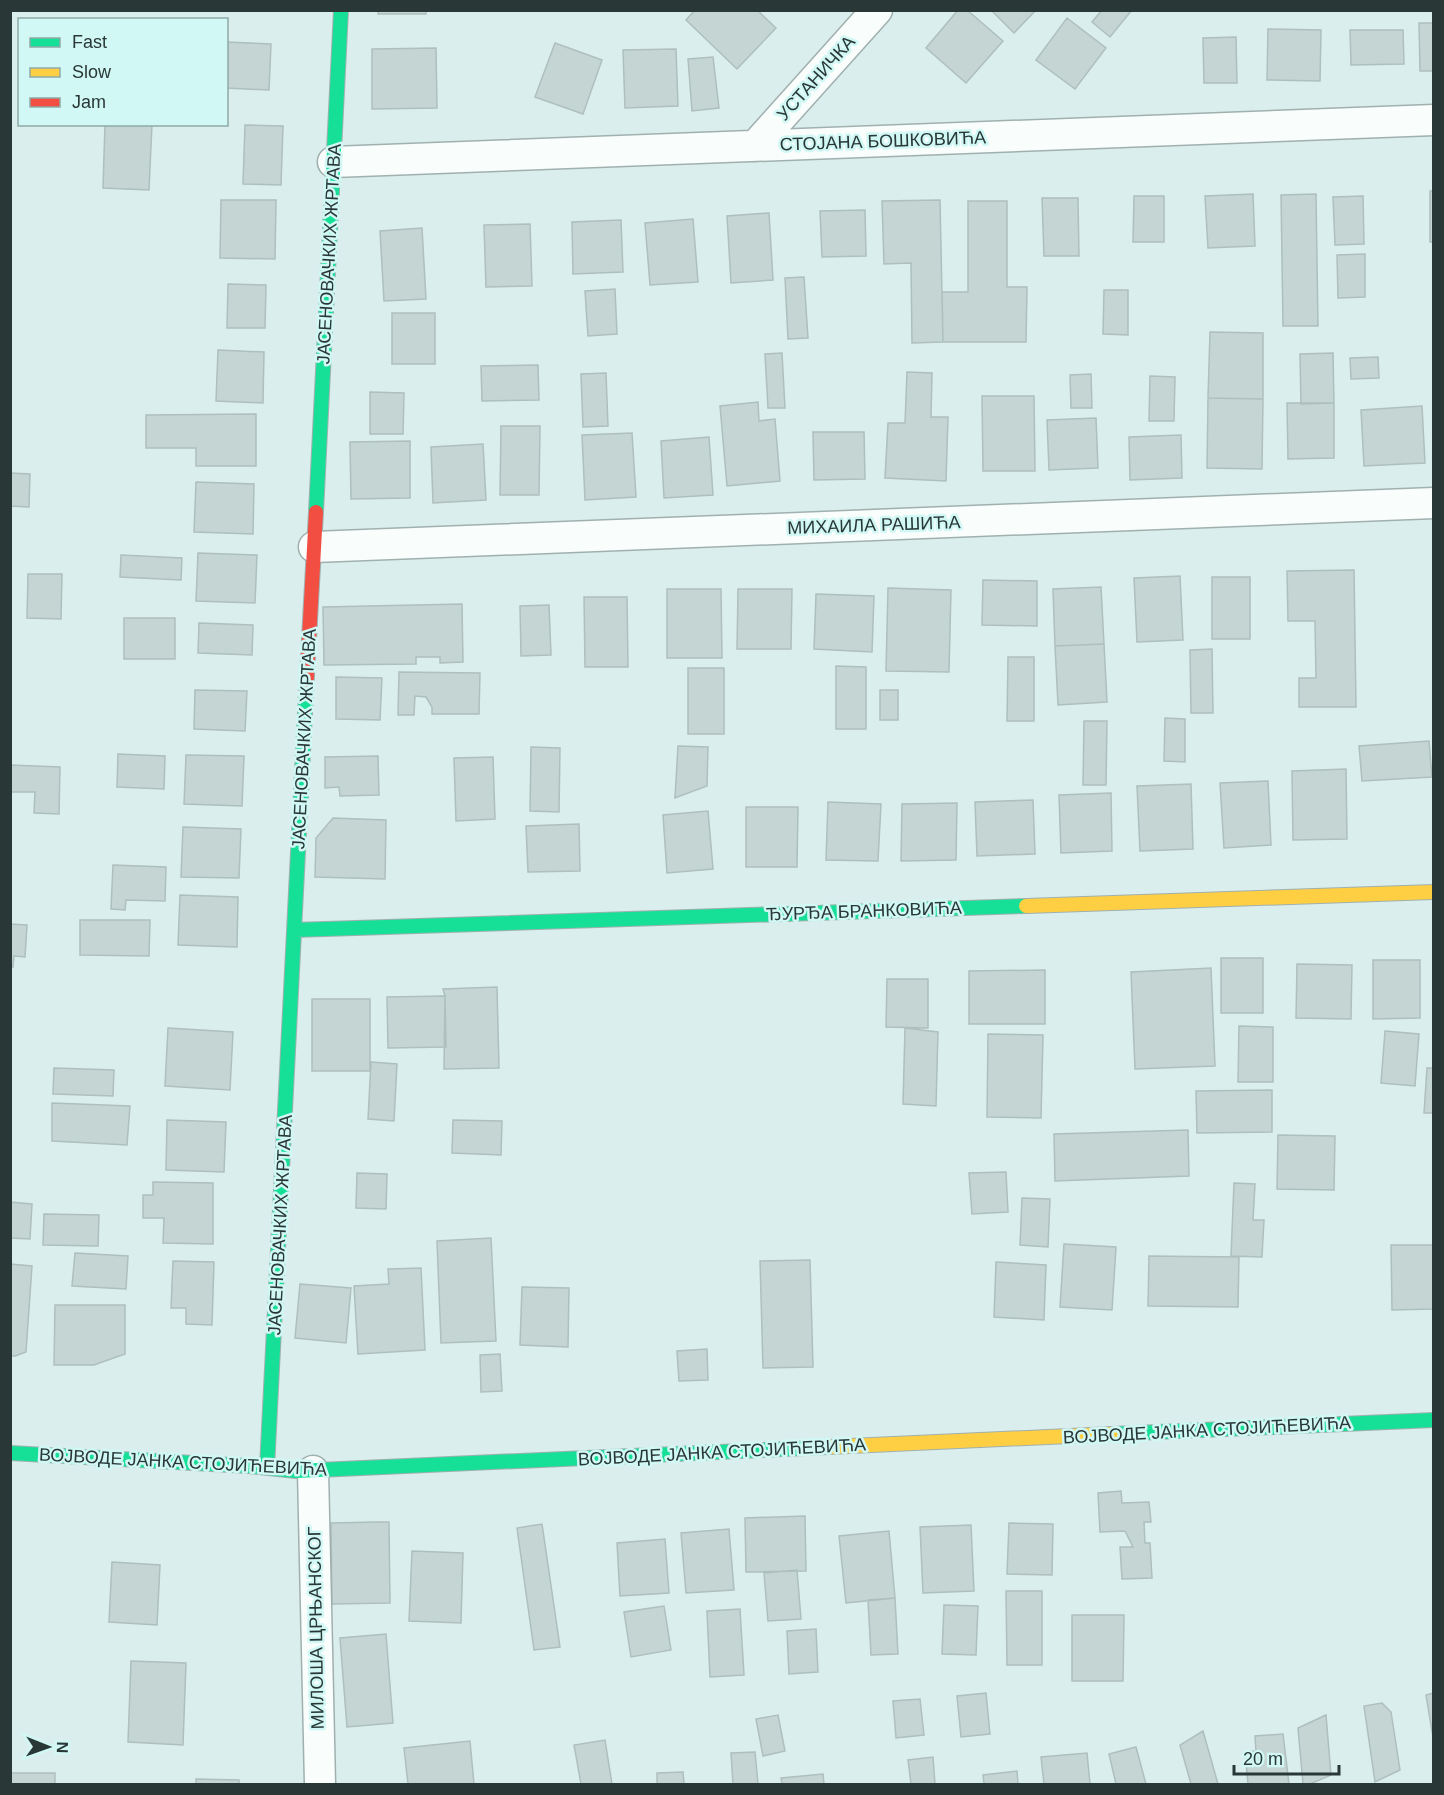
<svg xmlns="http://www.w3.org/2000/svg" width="1444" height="1795" font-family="Arial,sans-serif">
<rect width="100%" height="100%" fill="#daefed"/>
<path fill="#c4d5d3" stroke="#aebfbd" stroke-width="1.5" d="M378 10H426V14H378Z
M695 10H757L776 28 737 69 686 20Z
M958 10H967L1003 41 966 83 926 48Z
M991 10H1036L1014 33Z
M1102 10H1132L1110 37 1092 22Z
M1067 18 1106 48 1075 89 1036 60Z
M1419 23H1434V71H1420Z
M1268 29 1321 30 1320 81 1267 80Z
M1350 30H1403L1404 64 1351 65Z
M1236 37 1237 83H1204L1203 38Z
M226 42 271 44 269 90 226 88Z
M555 43 602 60 583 114 535 97Z
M436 48 437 108 372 109V49Z
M676 49 678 106 625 108 623 50Z
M713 57 719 108 692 111 688 59Z
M105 124H152L149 190 103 188Z
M245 125 283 126 281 185 243 184Z
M1430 191H1434V242H1430Z
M1253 194 1255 246 1208 248 1205 196Z
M1316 194 1318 326H1283L1281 195Z
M1134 196H1164V242H1133Z
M1363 196 1364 244 1335 245 1333 197Z
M1042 198H1078L1079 256H1044Z
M221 200H276L275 259 220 258Z
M940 200 943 342 912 343 911 263 884 264 882 201Z
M968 201H1007V287H1027L1026 342H943L942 292H968Z
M865 210 866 256 822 257 820 211Z
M769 213 773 280 731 283 727 216Z
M693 219 698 282 650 285 645 223Z
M621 220 623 272 573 274 572 222Z
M530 224 532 286 486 287 484 225Z
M422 228 426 299 384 301 380 231Z
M1365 254V297L1338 298 1337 255Z
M804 277 808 338 788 339 785 278Z
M228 284 266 285 265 328H227Z
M615 289 617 334 588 336 585 291Z
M1104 290H1128V335L1103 334Z
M392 313H435V364H392Z
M1210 332 1263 333V399L1208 398Z
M218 350 264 352 263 403 216 401Z
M782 353 785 408H768L765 354Z
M1333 353 1334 403 1301 404 1300 354Z
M1378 357 1379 378 1351 379 1350 358Z
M538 365 539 400 482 401 481 366Z
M907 372 932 373 931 417H948L946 481 885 478 888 423H905Z
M606 373 608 426 583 427 581 374Z
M1091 374 1092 408H1071L1070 375Z
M1150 376 1175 377 1174 421H1149Z
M370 392 404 393 403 434H370Z
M982 396H1034L1035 471H983Z
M1208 398 1263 399 1262 469 1207 468Z
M758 402 759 421 775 419 780 481 727 486 720 406Z
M1287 403H1334V458L1288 459Z
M1422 406 1425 463 1364 466 1361 410Z
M256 414V466H196V448H146V415Z
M1096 418 1098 468 1049 470 1047 420Z
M501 426H540L539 495H500Z
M813 432H864L865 479 814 480Z
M632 433 636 497 585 500 582 435Z
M1181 435 1182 478 1130 480 1129 437Z
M709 437 713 495 664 498 661 441Z
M410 441V498L351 499 350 442Z
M483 444 486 500 433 503 431 447Z
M10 473 30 474 29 507 10 506Z
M196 482 254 484 253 534 194 532Z
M198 553 257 555 255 603 196 601Z
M121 555 182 558 181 580 120 577Z
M1354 570 1356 707H1299V678H1316L1315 621H1288L1287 571Z
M28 574H62L61 619 27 618Z
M1180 576 1183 640 1137 642 1134 578Z
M1212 577H1250V639H1212Z
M983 580 1037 581V626L982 625Z
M1101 587 1104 644 1055 646 1053 589Z
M888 588 951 590 949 672 886 671Z
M667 589H721L722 658H667Z
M738 589H792L791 649H737Z
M816 594 874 596 872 652 814 649Z
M584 597H627L628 667H585Z
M462 604 463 662 440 663V657H416V664L324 665 323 607Z
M549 605 551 655 521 656 520 606Z
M124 618H175V659H124Z
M199 623 253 625 252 655 198 653Z
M1104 644 1107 702 1058 705 1055 646Z
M1212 649 1213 713H1191L1190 650Z
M1008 657H1034V721H1007Z
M836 666 866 667V729H836Z
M688 668H724V734H688Z
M399 672 480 673 479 714H432V707L426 697 415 696 414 715H398Z
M336 677 382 678 380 720 336 719Z
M195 690 247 691 245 731 194 729Z
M880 690H898V720H880Z
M1165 718 1185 719V762L1164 761Z
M1084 721H1107L1106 785H1083Z
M1429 741 1432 777 1362 781 1359 746Z
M678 746 708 747 707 786 675 798Z
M531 747 560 748 559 812 530 811Z
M118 754 165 756 164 789 117 787Z
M186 755 244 756 242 806 184 804Z
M378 756 379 795 340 796 339 787 325 788V757Z
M493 757 495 819 456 821 454 758Z
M10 765 60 767 59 814 34 813 35 792H10Z
M1346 769 1347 839 1293 840 1292 771Z
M1268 781 1271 845 1224 848 1220 783Z
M1191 784 1193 849 1140 851 1137 786Z
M1111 793 1112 851 1061 853 1059 795Z
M1033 800 1035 854 977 856 975 802Z
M828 802 881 804 878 861 826 860Z
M957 803 956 860 901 861 902 804Z
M746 807H798L797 867H746Z
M708 811 713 869 667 873 663 815Z
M333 818 386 820 385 879 315 877 316 838Z
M579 824 580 871 528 872 526 826Z
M183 827 241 829 239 878 181 877Z
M113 865 166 867 165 901 126 900 125 910 111 909Z
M180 895 238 897 237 947 178 945Z
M80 920H150L149 956 80 955Z
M10 924 27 925 25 957 14 956 13 967 10 966Z
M1221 958H1263V1013H1221Z
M1373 960H1420V1018L1373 1019Z
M1297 964 1352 965 1351 1019 1296 1018Z
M1211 968 1215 1066 1135 1069 1131 972Z
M1045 970V1024H969V971Z
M887 979H928V1028L886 1027Z
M497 987 499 1068 444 1069 445 996 443 989Z
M445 996 446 1047 388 1048 387 997Z
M312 999H370V1071H312Z
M1239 1026 1273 1027V1082H1238Z
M168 1028 233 1032 230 1090 165 1086Z
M905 1028 938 1032 936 1106 903 1104Z
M1385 1031 1419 1034 1415 1086 1381 1083Z
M988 1034 1043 1035 1041 1118 987 1117Z
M371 1062 397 1064 394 1121 368 1119Z
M54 1068 114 1070 113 1096 53 1094Z
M1427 1068H1434V1113H1424Z
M1272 1090V1132L1197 1133 1196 1091Z
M52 1103 130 1106 127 1145 52 1141Z
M167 1120 226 1122 224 1172 166 1170Z
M453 1120 502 1121 501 1155 452 1153Z
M1188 1130 1189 1176 1055 1181 1054 1134Z
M1278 1135 1335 1136 1334 1190 1277 1189Z
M1006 1172 1008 1212 972 1214 969 1173Z
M357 1173 387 1174 386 1209 356 1208Z
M153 1182 213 1183V1244L163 1243 164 1218H143V1195H153Z
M1234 1183 1255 1184 1253 1220H1264L1262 1257 1231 1256Z
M1022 1198 1050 1199 1048 1247 1020 1245Z
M10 1202 32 1204 30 1239 10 1238Z
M44 1214 99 1215 98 1246 43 1245Z
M491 1238 496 1341 441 1343 437 1241Z
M1064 1244 1116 1247 1112 1310 1060 1307Z
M1391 1245H1434V1309L1392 1310Z
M75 1253 128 1256 126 1289 72 1286Z
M1149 1256 1239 1257 1238 1307 1148 1306Z
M810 1260 813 1367 763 1368 760 1261Z
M173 1261 214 1262 212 1325 186 1324V1308H171Z
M996 1262 1046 1265 1044 1320 994 1317Z
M10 1264 32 1266 26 1352 15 1356H10Z
M421 1268 425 1350 358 1354 354 1286 389 1284 388 1269Z
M300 1284 351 1288 346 1343 295 1338Z
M522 1287 569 1288 568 1347 520 1345Z
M55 1305H125V1354L94 1365H54Z
M707 1349 708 1380 679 1381 677 1351Z
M500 1354 502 1391 481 1392 480 1355Z
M1121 1491 1122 1503 1149 1502 1151 1522H1144L1145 1543H1150L1152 1578 1122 1579 1120 1547H1133L1125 1531 1100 1532 1098 1493Z
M805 1516 806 1571 746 1572 745 1518Z
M376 1522H389L390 1603 332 1604 331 1523Z
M1009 1523 1053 1524 1052 1575 1007 1574Z
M542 1524 560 1647 534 1650 517 1528Z
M971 1525 974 1591 923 1593 920 1527Z
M729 1529 734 1590 686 1593 681 1533Z
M889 1531 895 1598 846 1603 839 1536Z
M665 1539 669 1593 620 1596 617 1543Z
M412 1551 463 1553 461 1623 409 1621Z
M112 1562 160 1565 157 1625 109 1622Z
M797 1570 801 1619 768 1621 764 1573Z
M1006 1591H1042V1665H1007Z
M895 1598 898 1654 871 1655 868 1600Z
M944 1605 978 1606 976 1655 942 1654Z
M664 1606 671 1650 631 1657 624 1612Z
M740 1609 744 1675 710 1677 707 1611Z
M1072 1615H1124L1123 1681H1072Z
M816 1629 818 1672 789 1674 787 1631Z
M386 1634 393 1723 347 1727 340 1638Z
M131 1661 186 1663 183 1745 128 1742Z
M986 1693 990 1734 961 1737 957 1696Z
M1434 1693V1737H1433L1426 1695Z
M920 1699 924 1735 896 1738 893 1701Z
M1382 1703 1391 1712 1400 1770 1375 1782 1364 1706Z
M778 1715 785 1751 763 1756 756 1719Z
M1326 1715 1331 1775 1310 1784H1303L1298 1728Z
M1203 1731 1218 1784H1191L1180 1745Z
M1283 1734 1289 1784H1248L1245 1752 1256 1751 1255 1736Z
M605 1740 612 1784H581L574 1745Z
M470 1741 474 1784H408L404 1748Z
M1136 1747 1146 1784H1116L1109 1754Z
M755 1752 758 1784H733L731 1753Z
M1087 1753 1090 1784H1044L1041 1757Z
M933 1757 935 1784H911L908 1760Z
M1017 1771 1018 1784H984L983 1775Z
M683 1772 684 1784H657V1773Z
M10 1773H55V1784H10Z
M823 1774 824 1784H782L781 1778Z
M196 1779 239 1780V1784H196Z"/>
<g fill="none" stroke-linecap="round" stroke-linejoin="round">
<defs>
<path id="street" d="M755 146 877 10
M333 162 1434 120
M314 547 1434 503
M313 1471 320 1784"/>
<path id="fast" d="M316 512 341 10
M294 930 1026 906
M1112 1434 1434 1420
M10 1453 249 1466 296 1471 828 1447
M267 1468 306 693"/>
<path id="slow" d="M1026 906 1434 892
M828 1447 1112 1434"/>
<path id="jam" d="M306 693 316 512"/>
</defs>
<use href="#street" stroke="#a0b0af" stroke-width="33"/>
<use href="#fast" stroke="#a0b0af" stroke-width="16"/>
<use href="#slow" stroke="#a0b0af" stroke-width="16"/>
<use href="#jam" stroke="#a0b0af" stroke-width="16"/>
<use href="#street" stroke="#f9fdfc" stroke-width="30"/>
<use href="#fast" stroke="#16e098" stroke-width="14"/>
<use href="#slow" stroke="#ffcf43" stroke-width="14"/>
<use href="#jam" stroke="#f24e42" stroke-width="14"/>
</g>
<g text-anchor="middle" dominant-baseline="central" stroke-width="5" stroke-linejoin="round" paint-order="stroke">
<g font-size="18" fill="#293837" stroke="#d1f8f4">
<text transform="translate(816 78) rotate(-48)">УСТАНИЧКА</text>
<text transform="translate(883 141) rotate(-2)">СТОЈАНА БОШКОВИЋА</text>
<text transform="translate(329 254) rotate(-87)">ЈАСЕНОВАЧКИХ ЖРТАВА</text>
<text transform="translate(874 525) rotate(-2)">МИХАИЛА РАШИЋА</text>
<text transform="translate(304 739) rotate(-87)">ЈАСЕНОВАЧКИХ ЖРТАВА</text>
<text transform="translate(864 911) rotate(-2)">ЂУРЂА БРАНКОВИЋА</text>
<text transform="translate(280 1225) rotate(-87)">ЈАСЕНОВАЧКИХ ЖРТАВА</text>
<text transform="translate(1207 1430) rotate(-3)">ВОЈВОДЕ ЈАНКА СТОЈИЋЕВИЋА</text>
<text transform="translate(722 1452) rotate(-3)">ВОЈВОДЕ ЈАНКА СТОЈИЋЕВИЋА</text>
<text transform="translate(183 1462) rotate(3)">ВОЈВОДЕ ЈАНКА СТОЈИЋЕВИЋА</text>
<text transform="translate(316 1628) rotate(-91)">МИЛОША ЦРЊАНСКОГ</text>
</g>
</g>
<rect width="1444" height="1795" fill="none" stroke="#293837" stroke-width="24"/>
<rect x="18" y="18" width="210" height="108" fill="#d1f8f4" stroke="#8eaba8" stroke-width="1.5"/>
<rect x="30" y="38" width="30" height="9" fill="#16e098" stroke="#8eaba8" stroke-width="1.5"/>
<text x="72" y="48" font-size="18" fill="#293837">Fast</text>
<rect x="30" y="68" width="30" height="9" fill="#ffcf43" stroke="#8eaba8" stroke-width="1.5"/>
<text x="72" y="78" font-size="18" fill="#293837">Slow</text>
<rect x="30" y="98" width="30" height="9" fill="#f24e42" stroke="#8eaba8" stroke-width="1.5"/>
<text x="72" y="108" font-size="18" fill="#293837">Jam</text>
<g transform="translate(48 1747) rotate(91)" stroke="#d1f8f4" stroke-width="4.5" paint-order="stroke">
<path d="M0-4.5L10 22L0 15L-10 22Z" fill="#293837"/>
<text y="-9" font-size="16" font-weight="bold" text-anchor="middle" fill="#293837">N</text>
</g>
<path d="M1234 1765v9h105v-9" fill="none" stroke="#293837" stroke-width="3"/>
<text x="1243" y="1765" font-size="18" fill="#293837" stroke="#d1f8f4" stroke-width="4.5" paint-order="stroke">20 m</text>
</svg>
